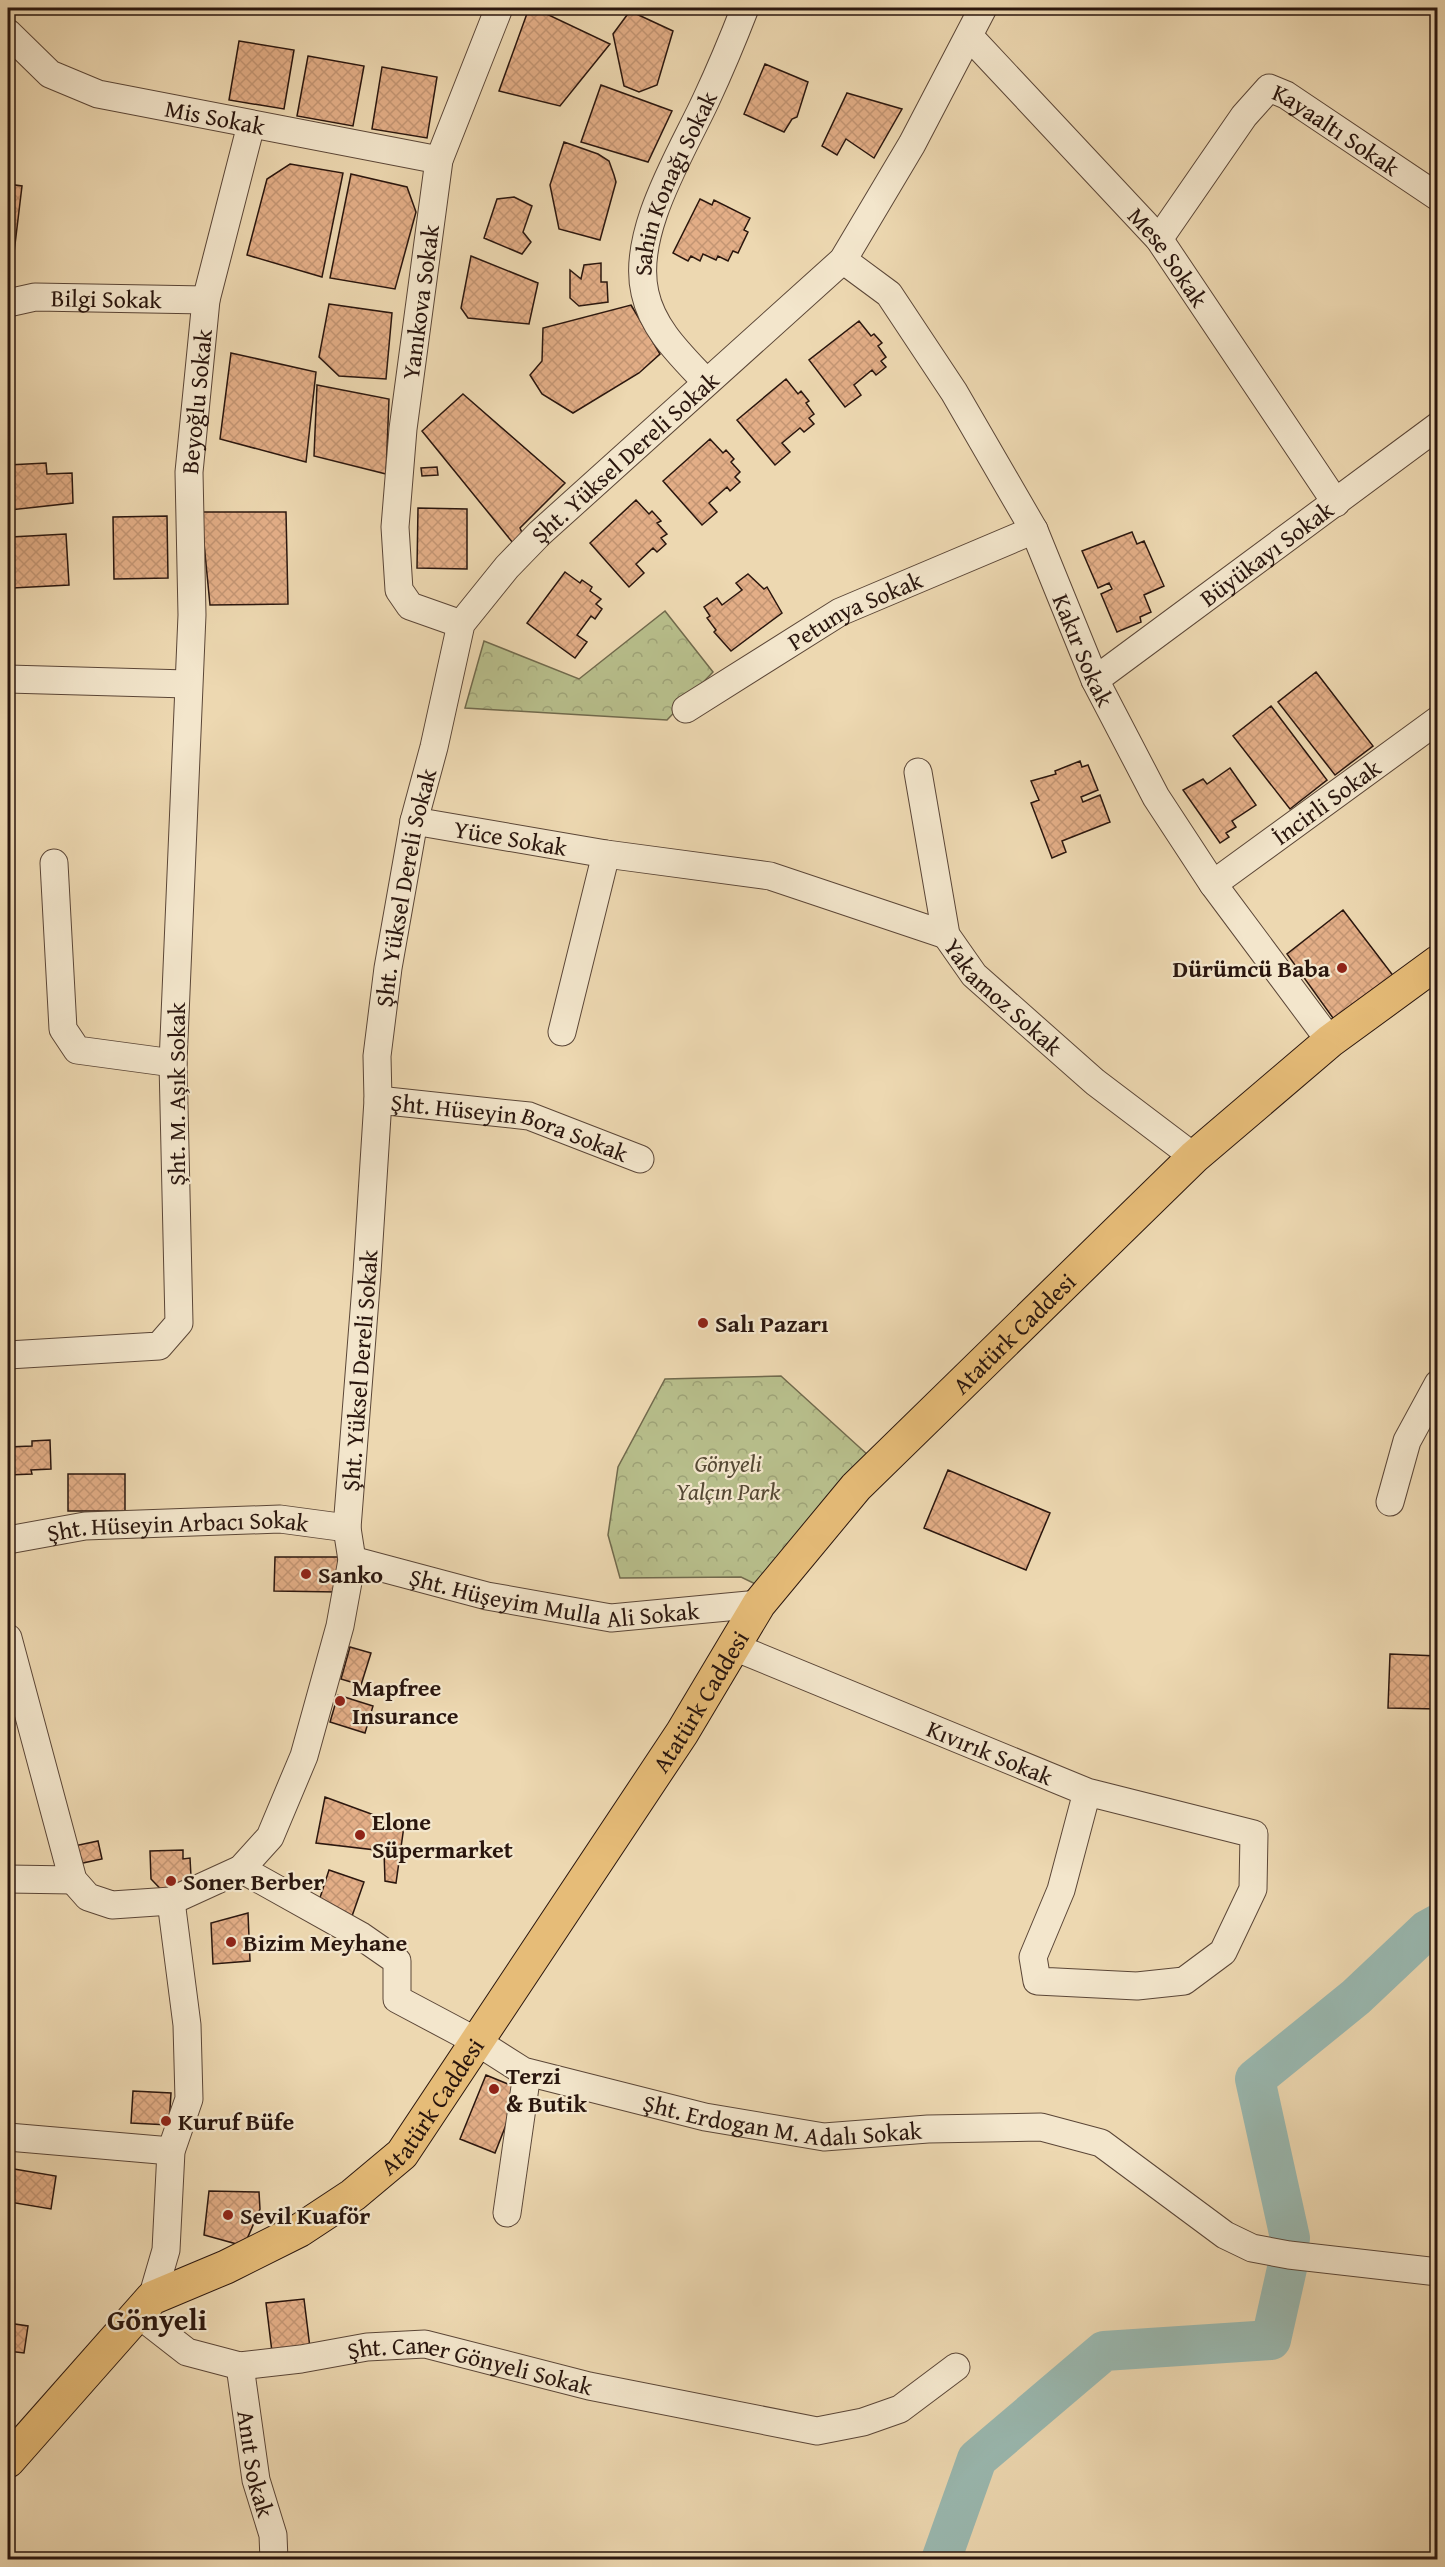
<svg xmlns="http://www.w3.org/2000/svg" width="1445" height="2567" font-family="'Gentium Book Plus',serif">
<defs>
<pattern id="park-crowns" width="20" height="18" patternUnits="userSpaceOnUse" patternTransform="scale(1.5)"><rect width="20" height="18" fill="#b8bf8c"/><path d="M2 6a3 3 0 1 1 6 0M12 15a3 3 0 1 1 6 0" fill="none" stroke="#9ea378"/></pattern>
<pattern id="building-cross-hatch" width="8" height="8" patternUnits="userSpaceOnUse" patternTransform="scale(1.5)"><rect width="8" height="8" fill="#e3ae87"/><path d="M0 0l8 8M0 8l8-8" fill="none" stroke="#c39573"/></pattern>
</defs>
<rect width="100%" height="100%" fill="#edd8b1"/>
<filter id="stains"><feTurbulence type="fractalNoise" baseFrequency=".00333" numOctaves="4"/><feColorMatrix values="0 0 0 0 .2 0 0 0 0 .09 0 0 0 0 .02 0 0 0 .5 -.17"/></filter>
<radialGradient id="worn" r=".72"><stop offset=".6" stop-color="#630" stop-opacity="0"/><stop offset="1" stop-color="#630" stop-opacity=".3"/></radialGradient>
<path fill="url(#park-crowns)" stroke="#716a4d" stroke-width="1.5" d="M665 611 713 672 667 720 465 708 484 641 579 679Z
M781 1376 869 1456 768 1590 741 1577 620 1578 608 1535 618 1467 665 1379Z"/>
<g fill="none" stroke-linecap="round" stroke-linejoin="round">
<path stroke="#9ab9b1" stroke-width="40" d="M1290 2238 1255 2079 1356 1997 1427 1930 1438 1924
M941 2560 977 2459 1104 2351 1271 2340 1288 2264"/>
</g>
<path fill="url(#building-cross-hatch)" stroke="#2a160e" stroke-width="1.5" d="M529 8H534L610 44 560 106 499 91Z
M630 11 673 31 657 85 639 92 624 86 613 34Z
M239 41 294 50 284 109 229 100Z
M308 56 364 66 353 126 297 116Z
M765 64 808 82 797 117 792 119 784 132 744 114Z
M382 67 437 77 427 138 372 129Z
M601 85 672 111 648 162 581 142Z
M847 93 902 109 874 158 846 139 837 155 822 146Z
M564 142 598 154 609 161 614 175 616 182 600 240 559 229 550 185Z
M290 164 343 173 322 277 247 255 267 179Z
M351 174 407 187 416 212 395 289 330 278Z
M8 184 22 186 13 261H8Z
M514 197 532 206 523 232 531 242 522 254 484 238 497 199Z
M700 199 712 205 714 200 750 218 744 230 748 232 738 253 733 251 728 261 718 256 716 260 703 254 700 261 691 256 688 261 673 253Z
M471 256 538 283 529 324 468 318 461 308Z
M601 263V282H607L608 302 579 306 570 298V270L581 279 584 265Z
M329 304 392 313 386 379 339 376 319 357Z
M631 305 660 354 639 373 573 413 542 394 530 375 542 361 543 328Z
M859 321 871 336 874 334 882 343 878 346 886 357 881 361 886 367 876 375 872 370 854 385 861 395 845 407 809 360Z
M231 353 316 372 306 462 220 439Z
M786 379 798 394 801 391 809 401 806 403 814 414 809 418 814 424 804 432 800 428 782 443 790 452 775 465 737 420Z
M317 385 389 399 386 474 314 456Z
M463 394 565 483 520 528 523 535 513 543 422 431Z
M710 439 723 453 726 450 734 459 731 462 740 472 735 477 740 482 730 491 727 487 709 503 717 512 702 525 663 481Z
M46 463 47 474 72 473 73 503 10 510 8 465Z
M437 467 438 475 422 476 421 468Z
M636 500 649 514 652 511 661 521 657 523 667 534 661 538 666 544 657 552 653 548 636 564 644 573 629 587 590 543Z
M418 508 467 509V569L417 568Z
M201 512H286L288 604 210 605Z
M167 516 168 578 114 579 113 517Z
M1132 532 1137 544 1144 541 1164 586 1144 595 1151 612 1140 617 1141 622 1117 632 1101 594 1112 589 1109 583 1098 588 1082 551Z
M66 534 69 585 13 588 11 537Z
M565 572 580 583 582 580 592 587 590 591 601 599 596 604 602 609 595 619 591 616 577 635 587 642 575 658 527 623Z
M748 574 764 589 767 587 782 613 731 651 714 632 716 630 707 618 710 616 704 607 717 598 722 605 742 590 736 583Z
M1316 672 1373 746 1335 775 1278 702Z
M1271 706 1327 780 1290 809 1233 736Z
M1080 761 1082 767 1088 765 1098 790 1081 797 1083 802 1100 795 1110 822 1062 841 1066 852 1052 858 1031 803 1039 800 1031 781 1056 774 1055 771Z
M1230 768 1256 805 1232 821 1236 827 1226 833 1229 837 1220 843 1183 790 1203 779 1207 784Z
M1343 910 1398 982 1338 1025 1287 954Z
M50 1440 51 1469 31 1470 32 1474 8 1475V1447L32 1446V1441Z
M948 1470 1050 1513 1026 1570 924 1528Z
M68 1474H125V1511H68Z
M275 1557H338V1592L274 1591Z
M350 1647 371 1653 361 1685 341 1679Z
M1390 1654 1438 1656V1709L1388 1708Z
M338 1695 373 1706 365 1733 330 1722Z
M325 1797 404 1826 396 1883 385 1881 384 1851 316 1843Z
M98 1841 102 1859 78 1864 74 1846Z
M183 1850V1859L190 1858 191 1877 170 1899 151 1879 150 1851Z
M329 1870 364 1882 351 1919 317 1907Z
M248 1913 250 1961 213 1964 211 1923Z
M486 2075 520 2089 495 2153 460 2139Z
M133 2091 171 2093 169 2125 131 2123Z
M14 2169 56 2176 51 2209 9 2202Z
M209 2191 259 2192 260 2209 244 2246 204 2235Z
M304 2299 310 2348 272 2352 266 2303Z
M8 2323 28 2326 24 2353 8 2351Z"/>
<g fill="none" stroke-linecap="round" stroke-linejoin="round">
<defs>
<g id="minor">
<path id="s1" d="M8 33 50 74 98 94 439 160"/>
<path id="s2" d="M969 36 1159 239 1336 503"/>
<path id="s3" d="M1159 239 1244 116 1269 88 1286 95 1438 197"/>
<path id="s4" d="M843 260 889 294 954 392 1034 530 1095 680 1156 797 1213 884 1330 1041"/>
<path id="s5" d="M8 303 35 297 206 300"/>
<path id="s6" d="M706 382C682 356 653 330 645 293 631 233 681 154 706 100 720 70 733 39 745 8"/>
<path id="s7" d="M461 624 410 606 399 590 395 527 403 429 439 160 499 8"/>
<path d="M8 679 187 684"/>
<path id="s8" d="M1095 680 1438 426"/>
<path id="s9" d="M686 709 840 612 1034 530"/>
<path id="s10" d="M918 772 946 935 974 975 1095 1082 1194 1157"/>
<path id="s11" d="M414 821 606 854 770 876 946 935"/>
<path d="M54 863 63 1029 77 1050 173 1063"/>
<path id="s12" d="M1213 884 1438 720"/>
<path d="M562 1032 606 854"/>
<path id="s13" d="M378 1100 529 1116 640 1159"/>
<path id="s14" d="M8 1355 159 1346 179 1323 173 1063 192 615 189 472 206 300 251 125"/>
<path d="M1390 1502 1407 1441 1438 1384"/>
<path id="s15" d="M8 1540 85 1526 280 1519 347 1528"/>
<path id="s16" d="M352 1560 487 1596 611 1618 759 1604"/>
<path id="s17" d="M8 1638 73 1880 88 1897 112 1905 171 1901 241 1869 270 1837 304 1756 340 1626 352 1560 347 1528 367 1273 378 1100 377 1056 388 968 414 821 434 747 461 624 507 567 540 533 843 260 912 144 983 8"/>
<path id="s18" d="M732 1646 1087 1792 1254 1834 1253 1889 1223 1952 1184 1981 1137 1986 1037 1981 1033 1957 1061 1890 1087 1792"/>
<path id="s19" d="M241 1869 361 1936 397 1961V1999L476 2041 523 2071 705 2117 824 2137 928 2129 1041 2127 1101 2143 1225 2235 1252 2248 1289 2255 1438 2272"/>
<path d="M8 1879 73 1880"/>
<path d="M8 2137 171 2151"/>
<path d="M507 2213 527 2073"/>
<path d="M152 2298 166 2250 171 2151 189 2099 187 2025 171 1901"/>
<path id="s20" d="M137 2313 187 2352 240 2366 301 2359 367 2347 425 2344 589 2386 817 2431 863 2422 900 2409 956 2367"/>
<path id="s21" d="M240 2366 256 2480 273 2535 274 2560"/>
</g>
<g id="major">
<path id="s22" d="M8 2461 152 2298 226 2267 300 2230 353 2195 402 2154 682 1733 759 1604 856 1487 1194 1157 1330 1041 1438 962"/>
</g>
</defs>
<use href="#minor" stroke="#5b4637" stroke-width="29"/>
<use href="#major" stroke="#2a160e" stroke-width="35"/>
<use href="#minor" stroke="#f3e6cc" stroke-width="27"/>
<use href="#major" stroke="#e6bc78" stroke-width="33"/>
</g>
<g fill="#8f2418" stroke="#f3e6cc" stroke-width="2">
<circle cx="1342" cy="968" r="6"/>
<circle cx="703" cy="1323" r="6"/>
<circle cx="306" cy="1574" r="6"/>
<circle cx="340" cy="1701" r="6"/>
<circle cx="360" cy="1835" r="6"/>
<circle cx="171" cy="1881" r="6"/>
<circle cx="231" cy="1942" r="6"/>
<circle cx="494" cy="2089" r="6"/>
<circle cx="166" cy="2121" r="6"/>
<circle cx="228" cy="2215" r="6"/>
</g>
<g text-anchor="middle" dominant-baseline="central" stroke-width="4.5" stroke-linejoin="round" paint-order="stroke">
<g font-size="24" fill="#2a160e" stroke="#f3e6cc">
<text stroke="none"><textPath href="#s1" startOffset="230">Mis Sokak</textPath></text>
<text stroke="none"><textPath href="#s3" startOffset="266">Kayaaltı Sokak</textPath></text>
<text stroke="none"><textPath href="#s6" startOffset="225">Sahin Konağı Sokak</textPath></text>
<text stroke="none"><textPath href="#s2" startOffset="298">Mese Sokak</textPath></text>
<text stroke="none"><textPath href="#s5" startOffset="99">Bilgi Sokak</textPath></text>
<text stroke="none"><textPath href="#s7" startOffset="363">Yanıkova Sokak</textPath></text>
<text stroke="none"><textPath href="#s14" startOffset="1104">Beyoğlu Sokak</textPath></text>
<text stroke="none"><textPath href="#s17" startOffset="1948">Şht. Yüksel Dereli Sokak</textPath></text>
<text stroke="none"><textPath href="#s8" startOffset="213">Büyükayı Sokak</textPath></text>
<text stroke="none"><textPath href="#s9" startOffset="196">Petunya Sokak</textPath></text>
<text stroke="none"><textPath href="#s4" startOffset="464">Kakır Sokak</textPath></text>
<text stroke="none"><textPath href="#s12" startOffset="140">İncirli Sokak</textPath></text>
<text stroke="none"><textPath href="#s11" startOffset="98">Yüce Sokak</textPath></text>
<text stroke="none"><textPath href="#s17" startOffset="1444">Şht. Yüksel Dereli Sokak</textPath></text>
<text stroke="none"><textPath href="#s10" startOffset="250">Yakamoz Sokak</textPath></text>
<text transform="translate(176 1094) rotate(-90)">Şht. M. Aşık Sokak</text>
<text stroke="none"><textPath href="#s13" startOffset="135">Şht. Hüseyin Bora Sokak</textPath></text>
<text stroke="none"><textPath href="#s22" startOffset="1536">Atatürk Caddesi</textPath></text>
<text stroke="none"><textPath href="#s17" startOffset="958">Şht. Yüksel Dereli Sokak</textPath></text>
<text stroke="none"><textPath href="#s15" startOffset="171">Şht. Hüseyin Arbacı Sokak</textPath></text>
<text stroke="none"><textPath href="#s16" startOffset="207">Şht. Hüşeyim Mulla Ali Sokak</textPath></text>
<text stroke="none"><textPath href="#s22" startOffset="1050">Atatürk Caddesi</textPath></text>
<text stroke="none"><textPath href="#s18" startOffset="279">Kıvırık Sokak</textPath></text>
<text stroke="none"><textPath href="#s22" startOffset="564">Atatürk Caddesi</textPath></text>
<text stroke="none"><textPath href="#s19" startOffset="630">Şht. Erdogan M. Adalı Sokak</textPath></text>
<text stroke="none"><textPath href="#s20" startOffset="352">Şht. Caner Gönyeli Sokak</textPath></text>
<text stroke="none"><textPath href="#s21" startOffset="99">Anıt Sokak</textPath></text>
</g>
<g font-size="24" font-weight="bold" fill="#2a160e" stroke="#f3e6cc" text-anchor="start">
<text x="1330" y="968" text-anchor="end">Dürümcü Baba</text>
<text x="715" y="1323">Salı Pazarı</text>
<text x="318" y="1574">Sanko</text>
<text x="352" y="1687">Mapfree<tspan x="352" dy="28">Insurance</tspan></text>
<text x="372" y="1821">Elone<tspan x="372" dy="28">Süpermarket</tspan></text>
<text x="183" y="1881">Soner Berber</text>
<text x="243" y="1942">Bizim Meyhane</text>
<text x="506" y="2075">Terzi<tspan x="506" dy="28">&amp; Butik</tspan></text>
<text x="178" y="2121">Kuruf Büfe</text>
<text x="240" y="2215">Sevil Kuaför</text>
</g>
<g font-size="24" font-style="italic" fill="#554934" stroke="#f3e6cc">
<text x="728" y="1463">Gönyeli<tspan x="728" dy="28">Yalçın Park</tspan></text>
</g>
<g font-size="30" font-weight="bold" fill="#2a160e" stroke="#f3e6cc">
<text x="157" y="2319">Gönyeli</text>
</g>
</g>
<rect width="1445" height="2567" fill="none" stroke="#edd8b1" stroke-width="30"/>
<rect x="9" y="9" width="1427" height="2549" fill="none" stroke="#2a160e" stroke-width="3"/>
<rect x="15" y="15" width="1415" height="2537" fill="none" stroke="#2a160e" stroke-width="1.5"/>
<rect width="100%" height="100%" filter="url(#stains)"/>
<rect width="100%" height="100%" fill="url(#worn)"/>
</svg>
